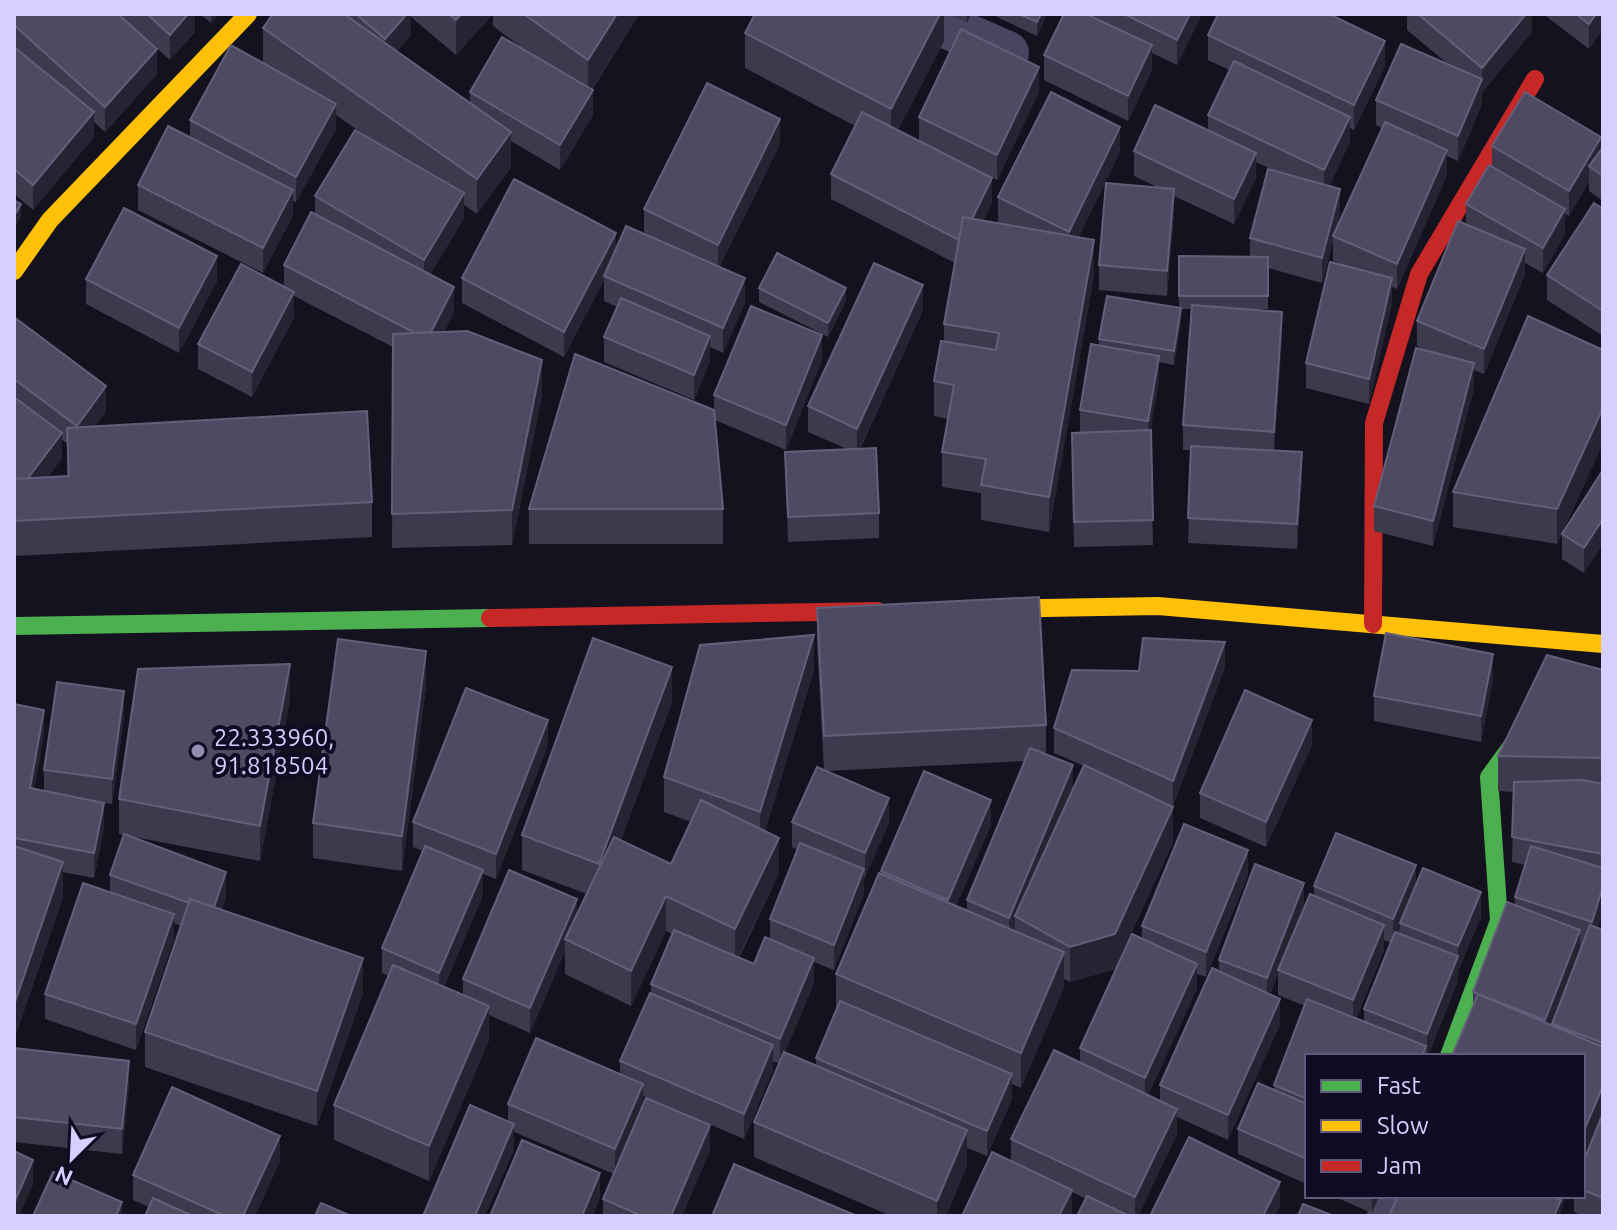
<svg xmlns="http://www.w3.org/2000/svg" width="1617" height="1230" font-family="Ubuntu,sans-serif">
<rect width="100%" height="100%" fill="#14121e"/>
<g fill="none" stroke-linecap="round" stroke-linejoin="round">
<path stroke="#474560" stroke-width="44" d="M918 14 1007 53
M1389 1216 1396 1196"/>
<path stroke="#4caf50" stroke-width="18" d="M14 626 490 618
M1449 1056 1499 921 1489 777 1533 717"/>
<path stroke="#ffc107" stroke-width="18" d="M14 271 50 220 248 14
M979 609 1158 606 1603 644"/>
<path stroke="#c62828" stroke-width="18" d="M490 618 878 611
M1373 624 1374 423 1419 274 1535 79"/>
</g>
<path fill="#3d3a4e" fill-rule="evenodd" d="M14 14 157 74 105 132 94 122V137L33 210 14 194Z
M119 14H195V32L170 60Z
M200 14H219L211 23Z
M273 14H639L592 90 593 115 560 170 511 141V167L477 214 464 205V218L430 275 454 312 444 332 542 395 512 545 392 548 393 347 294 296V317L252 397 198 369V344L284 286V265L315 214V196L369 138 336 115V129L296 202 293 201V215L263 273 138 210V185L190 138V120L263 63V28ZM493 14V26L528 52 470 92V103L397 51 411 35V17L456 55Z
M944 14V41L898 130 919 140V117L1039 92 997 180 990 176 992 203 983 221 1002 224 998 222V197L1120 152 1078 237 1094 275 1049 532 981 520V493L942 487V452L948 419 934 416V381L944 342V324L955 263 831 199V174L855 126 745 68V33Z
M948 14H971L967 23Z
M997 14H1047L1037 36 997 17Z
M1064 14H1202L1177 65 1152 53V70L1128 121 1044 80V55Z
M1407 14H1532V32L1482 92V104L1458 161 1447 156V175L1397 289 1392 287V303L1369 404 1306 388V363L1345 266 1333 261V242L1322 283 1268 268V309H1241L1282 337 1274 450 1302 477 1297 549 1188 543 1191 450H1183V425L1192 309H1181V321L1174 365 1159 362V381L1150 430 1153 545 1074 547 1072 458 1080 432V410L1099 346V339L1179 308V256L1250 257V238L1275 171 1256 162V178L1234 224 1174 196V214L1167 296 1099 290V265L1157 187 1134 176V151L1208 130V115L1229 70 1208 60V35L1385 66 1354 130 1350 128V142L1329 186 1340 214 1337 228 1382 128 1376 125V100L1448 64 1407 30Z
M1543 14H1603L1589 49Z
M780 144 720 266 745 303 723 353 710 347V361L694 400 604 362V337L617 307 604 301V280L564 357 462 303V278L616 249 644 234V209Z
M1492 146 1601 150 1603 147V201L1589 191V182L1569 216 1565 214V234L1543 273 1525 263V274L1484 374 1474 370V388L1433 546 1374 531V506L1429 351 1417 346V321L1466 224V204L1492 167Z
M1603 209V336L1547 300V275Z
M86 279 217 281 179 353 86 304Z
M759 288 846 301 828 337 759 302Z
M923 310 860 449 879 513V538L788 542 785 452 847 449 808 432V406Z
M14 317 106 411 95 426 372 502V537L14 556ZM62 440 67 443V476L48 477 62 458Z
M1603 350V443L1557 544 1453 527V492Z
M822 360 786 450 715 420 723 509V544H529V509L714 413V395Z
M1603 470 1584 573 1562 559V534Z
M817 608 1046 725V755L1073 789 1084 766 1054 753V728L1139 671 1225 667 1173 806 1114 780 1173 842 1115 969 1070 982 1064 979V987L1021 1088 1012 1084V1099L987 1156 967 1148V1165L946 1216H891L754 1157V1122L779 1064 773 1061V1070L744 1139 643 1096V1106L710 1150 682 1216H603V1199L614 1174 514 1132V1149L485 1216H423L508 1121V1104L620 1074V1061L651 993V984L672 934 666 931 631 1006 565 974V951L530 1033 489 1015V1040L429 1181 334 1140V1105L388 976 382 973V948L423 851 413 847V822L548 745 496 879 483 874V895L444 987 463 994V979L577 915 587 894 522 870V835L672 702 621 840 671 864 691 822 664 812V777L814 670 765 831 779 873 739 958 754 964 770 939V919L798 850 792 847V822L824 770 817 643ZM1025 761 967 900V911L956 906 991 825 881 871V874L836 974V1009L816 1058V1065L785 1052 814 983V962L834 970 864 894V878L889 823 827 771Z
M1603 670V912L1598 928 1603 930V1216H1584L1574 1212V1196H1583V1056L1473 1007V992L1515 905V897L1525 865 1512 862 1514 792 1498 791V756Z
M1493 679 1481 742 1374 721V696Z
M426 686 402 871 313 858V823Z
M290 699 260 861 129 836 226 897 222 909 363 993 317 1126 145 1067V1032L181 926 174 923V939L136 1050 45 1019V994L110 892V875L124 835 119 834V799Z
M14 704 44 735 34 789 44 791V770L124 716 112 804 104 803V828L94 878 63 872V897L14 1040Z
M1312 745 1266 847 1200 818V793Z
M1248 875 1206 977 1197 974V989L1148 1095 1160 1101V1085L1219 972V960L1303 909 1314 895V886L1416 884 1481 917 1458 971V981L1428 1056H1307V1184L1238 1154V1129L1274 1089V1085L1305 1006 1278 995V974L1270 995 1280 1024 1228 1140 1177 1117V1134L1138 1216H1077L1086 1199 1072 1192V1215L1011 1161V1139L1080 1062V1048L1142 939V926ZM1384 940 1391 943 1364 1009V1022L1356 1019 1384 950Z
M14 1048 129 1086 122 1154 14 1142Z
M280 1161 255 1216H145L149 1207 133 1200V1175Z
M1333 1196H1379L1372 1213Z"/>
<path fill="#262333" d="M188 14H195V32L170 60V35Z
M211 14H219L211 23Z
M407 14H411V35L385 64V39Z
M461 14H493L456 55V20Z
M617 14H639L588 95V60Z
M940 14H944V41L891 144V109Z
M967 14H971L967 23Z
M1041 14H1047L1037 36V22Z
M1190 14H1202L1177 65V40Z
M1526 14H1532V32L1482 93V68Z
M1596 14H1603V30L1589 49V24Z
M1385 41V66L1354 130V105Z
M1152 45V70L1128 121V96Z
M157 49V74L105 132V107Z
M1039 67V92L997 180V155Z
M1482 79V104L1458 161V136Z
M593 90V115L560 170V145Z
M336 104V129L296 202V177Z
M94 112V137L33 210V185Z
M1350 117V142L1324 195V170Z
M780 119V144L718 270V245Z
M1120 127V152L1069 258V232Z
M511 132V167L477 214V179Z
M1601 137V162L1589 166V182L1569 216V191Z
M1447 150V175L1397 289V264Z
M1256 153V178L1234 224V199Z
M992 178V203L967 253V228Z
M1174 189V214L1167 296V271Z
M1340 189V214L1334 236H1333V242L1322 283V258Z
M293 190V215L263 273V248Z
M464 193V218L424 285V260Z
M21 204V217L14 229V216Z
M1565 209V234L1543 273V248Z
M616 233V258L604 276V280L564 357V332Z
M1094 240V275L1049 532V497Z
M1525 249V274L1484 374V349Z
M217 256V281L179 353V328Z
M745 278V303L723 353V328Z
M1392 278V303L1369 404V379Z
M923 285V310L857 454V429Z
M454 287V312L427 365V340Z
M846 288V301L828 337V323Z
M294 292V317L252 397V372Z
M1181 308V321L1174 365V351Z
M1282 312V337L1274 457V432Z
M822 335V360L786 450V425Z
M710 336V361L694 400V375Z
M1159 356V381L1148 447V421Z
M542 360V395L512 545V510Z
M1474 363V388L1433 546V521Z
M106 386V411L77 451V426Z
M1603 408V443L1557 544V509Z
M62 433V458L24 508V483Z
M1302 452V477L1297 549V524Z
M1603 519V544L1584 573V548Z
M814 635V670L760 847V812Z
M1225 642V667L1173 806V781Z
M426 651V686L402 871V836Z
M1493 654V679L1481 742V716Z
M290 664V699L260 861V826Z
M672 667V702L599 899V864Z
M124 691V716L112 804V779Z
M44 710V735L30 813V788Z
M548 720V745L496 879V854Z
M1312 720V745L1266 847V822Z
M1073 765V790L1015 916V929L1009 943V918Z
M889 798V823L865 878V853Z
M991 800V825L948 925V900Z
M104 803V828L94 878V853Z
M1173 807V842L1115 969 1070 982V947Z
M779 838V873L735 964V929Z
M1248 850V875L1206 977V952Z
M63 862V897L14 1040V1005Z
M1416 865V890L1400 923V928L1393 944V919Z
M864 869V894L834 970V945Z
M483 870V895L439 998V973Z
M226 872V897L212 937V912Z
M1304 883V908L1278 970V974L1267 1003V978Z
M1603 886V912L1592 947V922Z
M1481 892V917L1458 971V946Z
M666 896V931L631 1006V971Z
M577 899V924L565 939V951L530 1033V1008Z
M174 914V939L136 1050V1024Z
M1384 925V950L1353 1025V1000Z
M1580 930V955L1545 1045V1020Z
M1064 952V987L1021 1088V1053Z
M1458 956V981L1428 1056H1427V1034Z
M363 958V993L317 1126V1091Z
M814 958V983L780 1064V1039Z
M1197 964V989L1145 1103V1078Z
M1280 999V1024L1228 1140V1115Z
M489 1006V1040L429 1181V1146Z
M773 1045V1070L744 1139V1114Z
M129 1061V1086L122 1154V1129Z
M1012 1074V1099L987 1156V1131Z
M643 1084V1109L615 1174V1149Z
M1603 1086V1121L1583 1168V1133Z
M1177 1109V1134L1138 1216H1135V1197Z
M514 1124V1149L485 1216H475Z
M710 1125V1150L682 1216H671Z
M967 1130V1165L946 1216H937V1201Z
M280 1136V1161L255 1216H243Z
M33 1160V1185L19 1216H14V1203Z
M600 1173V1198L593 1216H582Z
M1280 1182V1207L1275 1216H1263Z
M1072 1190V1215L1071 1216H1059Z
M1372 1196H1379L1372 1213Z
M1561 1196H1566L1561 1210V1216H1554Z
M122 1202V1216H116Z"/>
<path fill="#4e4a61" stroke="#635f7a" stroke-width="2" d="M14 14H118L157 49 105 107 14 25Z
M147 14H188L170 35Z
M273 14H344L511 132 477 179 263 28Z
M356 14H407L385 39Z
M449 14H461L456 20Z
M524 14H617L588 60Z
M755 14H940L891 109 745 33Z
M1019 14H1041L1037 22Z
M1064 14H1086L1152 45 1128 96 1044 55Z
M1124 14H1190L1177 40Z
M1218 14H1329L1385 41 1354 105 1208 35Z
M1418 14H1526L1482 68Z
M1576 14H1596L1589 24Z
M961 29 1039 67 997 155 919 117Z
M502 37 593 90 560 145 470 92Z
M1401 44 1482 79 1458 136 1376 100Z
M231 45 336 104 296 177 190 120Z
M14 47 94 112 33 185 14 169Z
M1234 61 1350 117 1324 170 1208 115Z
M707 83 780 119 718 245 644 209Z
M1051 92 1120 127 1069 232 998 197Z
M1525 92 1601 137 1569 191 1492 146Z
M1155 105 1256 153 1234 199 1134 151Z
M862 112 992 178 972 219 963 217 959 240 831 174Z
M1385 122 1447 150 1397 264 1333 236Z
M168 126 293 190 263 248 138 185Z
M355 130 464 193 424 260 315 196Z
M1603 147V176L1589 166Z
M1489 165 1565 209 1543 248 1466 204Z
M1268 169 1340 189 1322 258 1250 238Z
M514 179 616 233 564 332 462 278Z
M1106 183 1174 189 1167 271 1099 265Z
M14 200 21 204 14 216Z
M1594 203 1603 209V311L1547 275Z
M124 208 217 256 179 328 86 279Z
M311 212 454 287 431 332 415 333 284 265Z
M963 217 1094 240 1049 497 981 485 986 459 942 452 954 385 934 381 941 341 996 350 999 333 944 324Z
M1458 221 1525 249 1484 349 1417 321Z
M626 226 745 278 723 328 604 276Z
M777 253 846 288 828 323 759 288Z
M1179 256 1268 257V296H1179Z
M1330 262 1392 278 1369 379 1306 363Z
M874 263 923 285 857 429 808 406Z
M241 264 294 292 252 372 198 344Z
M1107 296 1181 308 1174 351 1099 339Z
M621 298 710 336 694 375 604 337Z
M1192 305 1282 312 1274 432 1183 425Z
M751 306 822 335 786 425 714 395Z
M1528 316 1603 350V408L1557 509 1453 492Z
M14 317 106 386 77 426 14 379Z
M467 331 542 360 512 510 392 514 393 334Z
M1091 344 1159 356 1148 421 1080 410Z
M1416 348 1474 363 1433 521 1374 506Z
M575 354 714 410 723 509H529Z
M14 397 62 433 28 478 18 479 14 476Z
M367 411 372 502 14 521V479L69 476 67 428Z
M1151 430 1153 520 1074 522 1072 433Z
M1191 446 1302 452 1297 524 1188 518Z
M876 448 879 513 788 517 785 452Z
M1603 470V519L1584 548 1562 534Z
M1039 597 1046 725 824 736 817 608Z
M1386 633 1493 654 1481 716 1374 696Z
M814 635 760 812 664 777 700 645Z
M593 638 672 667 599 864 522 835Z
M1143 638 1225 642 1173 781 1054 728 1072 670 1139 671Z
M338 639 426 651 402 836 313 823Z
M1547 655 1603 670V758L1498 756Z
M290 664 260 826 119 799 138 669Z
M57 682 124 691 112 779 44 770Z
M466 688 548 720 496 854 413 822Z
M1245 690 1312 720 1266 822 1200 793Z
M14 704 44 710 30 788 104 803 94 853 14 838Z
M1030 748 1073 765 1009 918 967 900Z
M1084 765 1173 807 1115 934 1070 947 1015 916Z
M817 767 889 798 865 853 792 822Z
M924 771 991 800 948 900 881 871Z
M1582 780 1603 784V854L1512 837 1514 782Z
M701 800 779 838 735 929 666 896 631 971 565 939 614 837 671 864Z
M1184 824 1248 850 1206 952 1142 926Z
M1336 833 1416 865 1393 919 1314 886Z
M124 834 226 872 214 907 190 899 189 903 110 875Z
M800 843 864 869 834 945 770 919Z
M14 846 63 862 14 1005Z
M425 846 483 870 439 973 382 948Z
M1531 846 1603 868V886L1592 922 1515 897Z
M1255 864 1304 883 1267 978 1219 960Z
M1423 868 1481 892 1458 946 1400 923Z
M509 870 577 899 530 1008 463 979Z
M879 873 1064 952 1021 1053 836 974Z
M83 883 174 914 136 1024 45 994Z
M1310 894 1384 925 1353 1000 1278 970Z
M190 899 363 958 317 1091 145 1032Z
M1507 902 1580 930 1545 1020 1473 992Z
M1590 925 1603 930V1043L1552 1024Z
M674 930 754 964 765 937 814 958 780 1039 651 984Z
M1395 932 1458 956 1427 1034 1364 1009Z
M1132 934 1197 964 1145 1078 1080 1048Z
M393 965 489 1006 429 1146 334 1105Z
M1212 968 1280 999 1228 1115 1160 1085Z
M650 993 773 1045 744 1114 620 1061Z
M1478 994 1603 1047V1086L1583 1133V1056H1452Z
M1307 999 1426 1046 1422 1056H1307V1099L1274 1085Z
M840 1001 1012 1074 987 1131 816 1058Z
M536 1038 643 1084 615 1149 508 1104Z
M14 1048 129 1061 122 1129 14 1117Z
M1054 1050 1177 1109 1135 1197 1011 1139Z
M784 1052 967 1130 937 1201 754 1122Z
M1258 1083 1307 1104V1159L1238 1129Z
M172 1087 280 1136 243 1216H225L133 1175Z
M646 1098 710 1125 671 1216H642L603 1199Z
M470 1105 514 1124 475 1216H423Z
M1603 1113V1198L1583 1190V1163Z
M1189 1137 1280 1182 1263 1216H1150Z
M522 1140 600 1173 582 1216H490Z
M14 1151 33 1160 14 1203Z
M992 1152 1072 1190 1059 1216H962Z
M734 1164 857 1216H712Z
M53 1172 122 1202 116 1216H33Z
M1087 1196 1129 1216H1077Z
M1398 1196H1551L1561 1200 1554 1216H1389Z
M153 1198 193 1216H145Z
M321 1203 351 1216H315Z
M1303 1204 1334 1216H1298Z"/>
<circle fill="#928db0" stroke="#110c24" stroke-width="3" cx="198" cy="751" r="8"/>
<g text-anchor="middle" dominant-baseline="central" stroke-width="8" stroke-linejoin="round" paint-order="stroke">
<g font-size="24" fill="#d6cfff" stroke="#110c24" text-anchor="start">
<text x="214" y="737">22.333960,<tspan x="214" dy="28">91.818504</tspan></text>
</g>
</g>
<rect width="1617" height="1230" fill="none" stroke="#d6cfff" stroke-width="32"/>
<rect x="1305" y="1054" width="280" height="144" fill="#110c24" stroke="#605a7c" stroke-width="2"/>
<rect x="1321" y="1080" width="40" height="12" fill="#4caf50" stroke="#605a7c" stroke-width="2"/>
<text x="1377" y="1094" font-size="24" fill="#d6cfff">Fast</text>
<rect x="1321" y="1120" width="40" height="12" fill="#ffc107" stroke="#605a7c" stroke-width="2"/>
<text x="1377" y="1134" font-size="24" fill="#d6cfff">Slow</text>
<rect x="1321" y="1160" width="40" height="12" fill="#c62828" stroke="#605a7c" stroke-width="2"/>
<text x="1377" y="1174" font-size="24" fill="#d6cfff">Jam</text>
<g transform="translate(72 1158) rotate(204)" stroke="#110c24" stroke-width="6" paint-order="stroke">
<path d="M0-6L14 30L0 20L-14 30Z" fill="#d6cfff"/>
<text y="-12" font-size="22" font-weight="bold" text-anchor="middle" fill="#d6cfff">N</text>
</g>
</svg>
